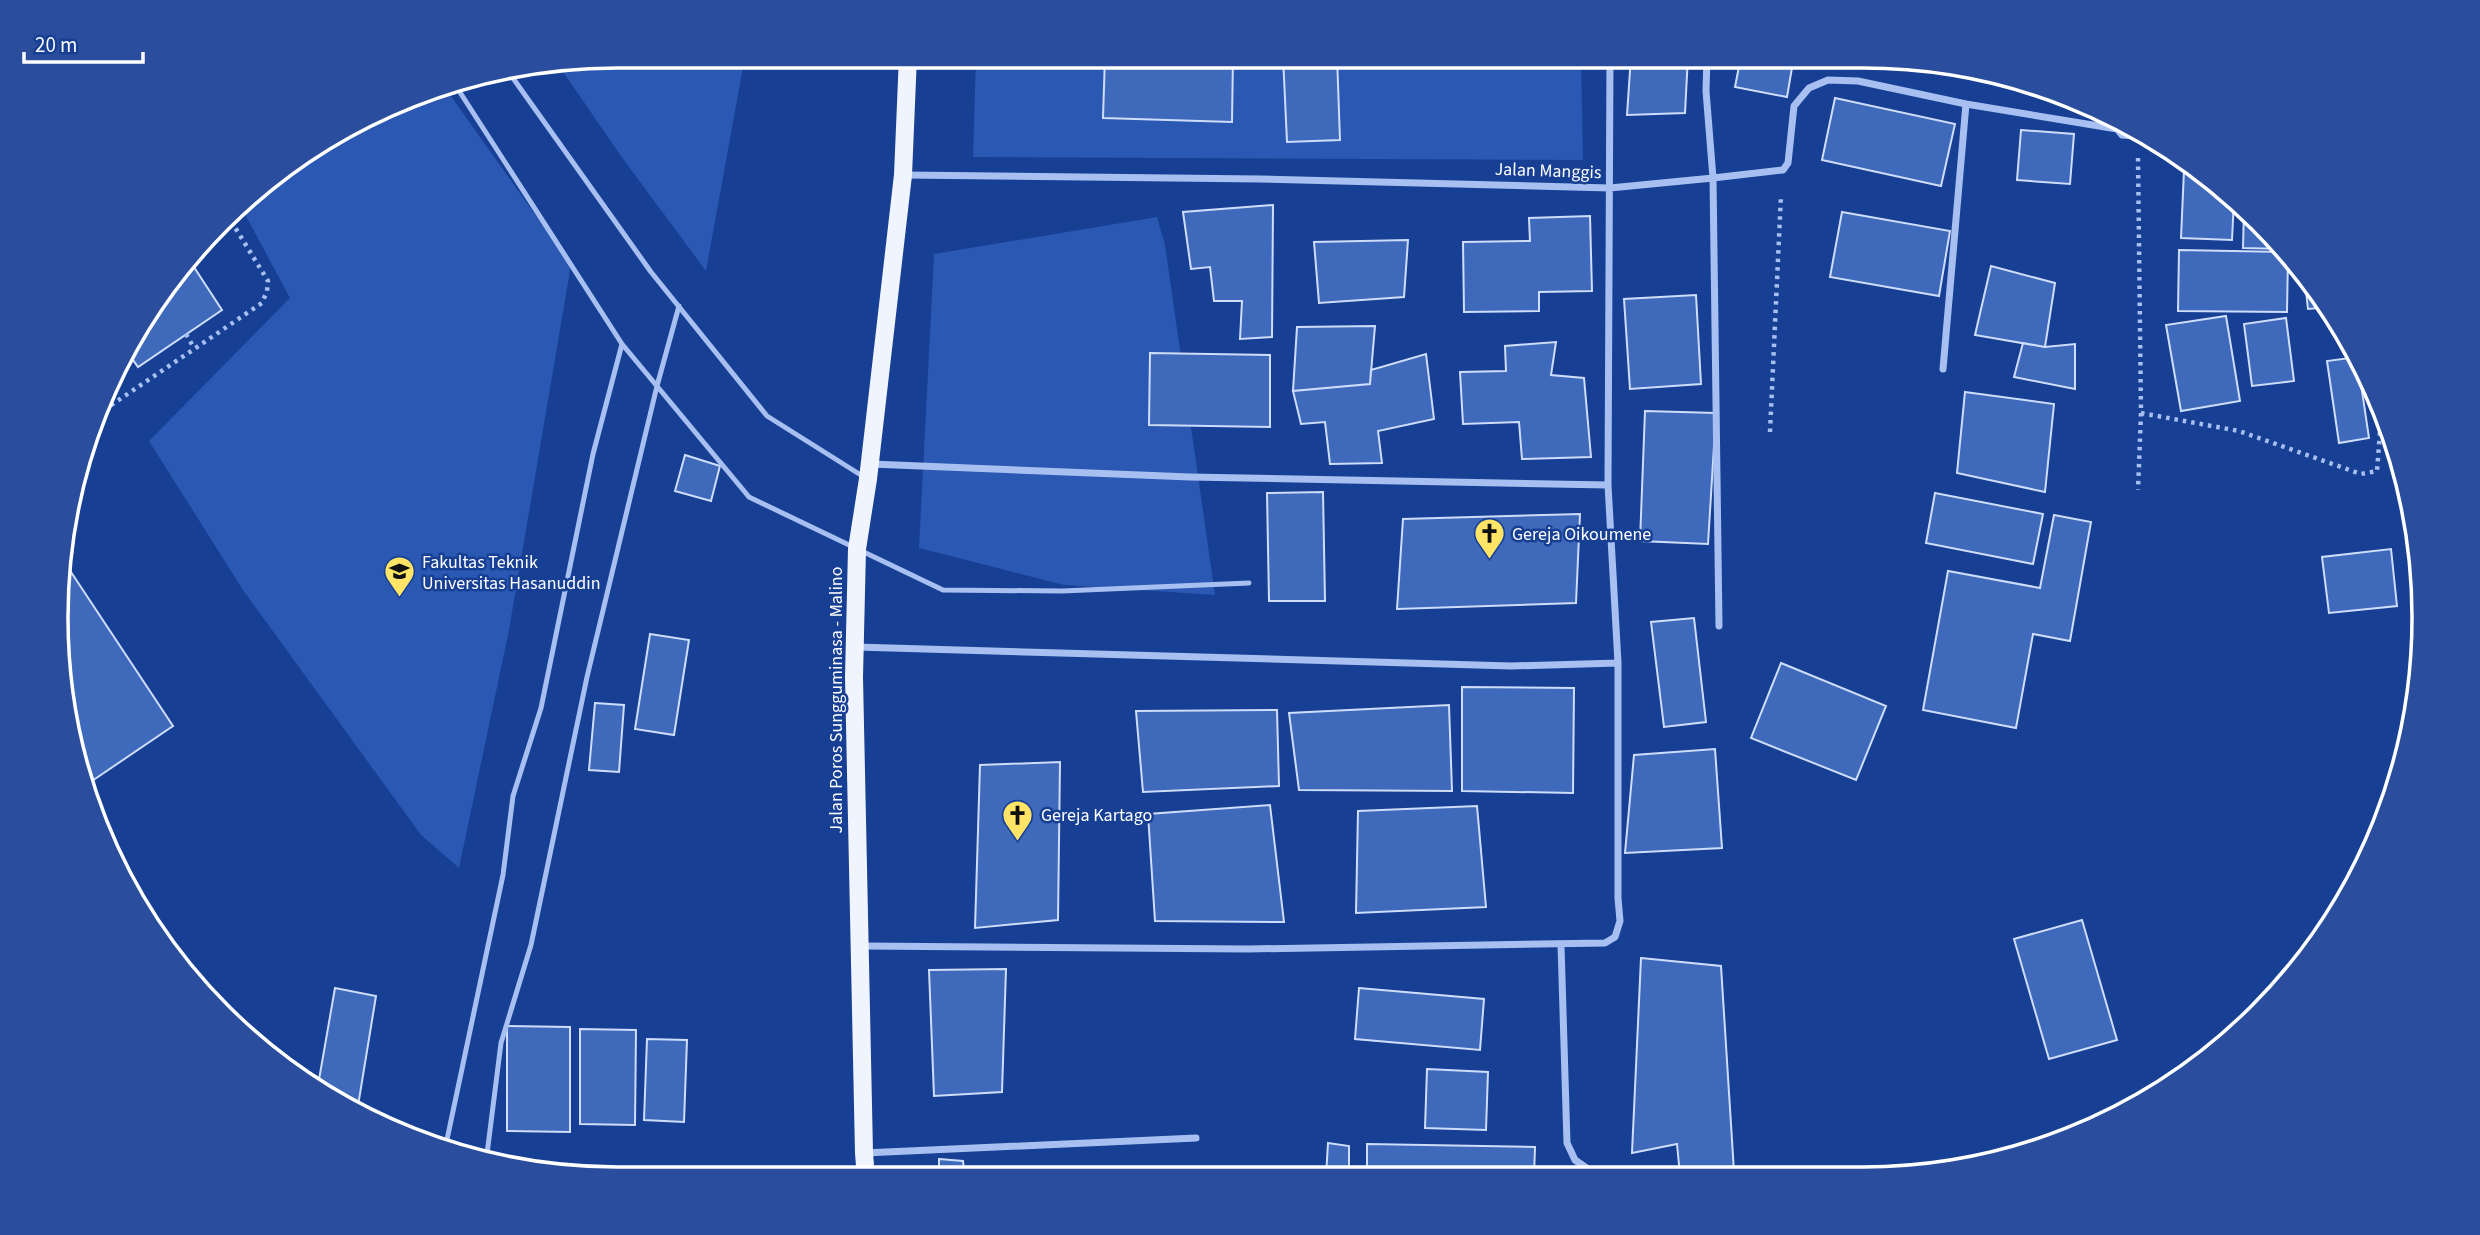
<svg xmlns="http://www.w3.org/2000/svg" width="2480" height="1235" font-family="'Source Sans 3',sans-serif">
<rect width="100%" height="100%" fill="#173f94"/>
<path fill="#2a58b2" d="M618 56H745L706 271 623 159 559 66Z
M976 56H1581L1583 160 973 157Z
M443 85 571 265 509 630 459 868 421 835 243 590 149 441 290 298 240 205 275 172 437 86Z
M1157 217 1165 245 1215 595 1064 585 919 548 934 254Z"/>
<path fill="#3f69bb" stroke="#ceddfc" stroke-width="2" d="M1105 56H1233L1232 122 1103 118Z
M1283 56H1337L1340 140 1287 142Z
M1631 56H1688L1685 113 1627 115Z
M1741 56H1794L1787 97 1735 87Z
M1835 98 1955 124 1941 186 1822 160Z
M2021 130 2074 134 2070 184 2017 180Z
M2184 170H2199L2234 199 2232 240 2181 238Z
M1273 205 1272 337 1240 339 1242 301H1214L1210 267 1191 269 1183 212Z
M2244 208 2260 221 2283 249 2243 248Z
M1842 212 1950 231 1939 296 1830 277Z
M1590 216 1592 291 1539 292V311L1464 312 1463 242 1530 241 1529 218Z
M1408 240 1404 297 1319 303 1314 242Z
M2179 250 2285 252 2288 256 2287 312 2178 311Z
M188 258 222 310 138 367 126 350 131 336Z
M1991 266 2055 283 2045 347 1975 335Z
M2304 274 2330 306V307L2308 309Z
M1696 295 1701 384 1630 389 1624 299Z
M2226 316 2240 401 2181 411 2166 325Z
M2286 318 2294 381 2252 386 2244 324Z
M1375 326 1370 384 1293 391 1297 327Z
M1556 342 1551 375 1584 378 1591 457 1522 459 1519 422 1463 424 1460 372 1506 371 1505 346Z
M2023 343 2045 347 2075 344V389L2014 377Z
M1150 353 1270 355V427L1149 425Z
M1426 354 1434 419 1378 431 1382 463 1330 464 1325 422 1301 424 1293 391 1370 384 1371 370Z
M2357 357 2369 438 2339 443 2327 361Z
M1965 392 2054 404 2045 492 1957 473Z
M1645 411 1716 413 1708 544 1640 541Z
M685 455 720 466 711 501 675 491Z
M1323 492 1325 601H1269L1267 493Z
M1935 493 2043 514 2033 564 1926 543Z
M1580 514 1576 603 1397 609 1403 519Z
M2054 515 2091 522 2070 641 2033 634 2016 728 1923 710 1948 571 2040 588Z
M2391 549 2397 606 2329 613 2322 557Z
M65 563 173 726 89 783 61 691Z
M1694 618 1706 722 1664 727 1651 622Z
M650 634 689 640 674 735 635 729Z
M1781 663 1886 706 1856 780 1751 738Z
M1462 687 1574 688 1573 793 1462 791Z
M595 703 624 705 619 772 589 770Z
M1449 705 1452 791 1299 790 1289 713Z
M1277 710 1279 786 1143 792 1136 711Z
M1715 749 1722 848 1625 853 1634 755Z
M1060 762 1058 920 975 928 980 765Z
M1270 805 1284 922 1155 921 1148 814Z
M1477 806 1486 907 1356 913 1358 811Z
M2082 920 2117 1040 2049 1059 2014 939Z
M1641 958 1721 966 1734 1172 1720 1175H1680L1677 1144 1632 1153Z
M1006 969 1002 1092 934 1096 929 970Z
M335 988 376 996 357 1112 317 1091Z
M1359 988 1484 999 1480 1050 1355 1039Z
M507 1026 570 1027V1132L507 1131Z
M580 1029 636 1030 635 1125 580 1124Z
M647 1039 687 1040 684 1122 644 1120Z
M1427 1069 1488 1072 1486 1130 1425 1128Z
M1328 1143 1349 1146V1176H1326Z
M1367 1144 1535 1147 1534 1176H1367Z
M939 1159 963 1161 965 1178H939Z
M1313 1168V1176L1145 1177V1170Z"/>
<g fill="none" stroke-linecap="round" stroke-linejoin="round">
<path stroke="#a7c0f1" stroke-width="4.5" stroke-dasharray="3.5 5" stroke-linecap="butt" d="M2138 158 2141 413 2138 490
M186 334 194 348
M104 410 262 303 267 291 268 281 228 216
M2141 413 2239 431 2361 474 2377 471 2382 405
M1770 432 1781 195"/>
<path stroke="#a7c0f1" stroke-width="5" d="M510 74 651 272 767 416 864 477
M454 83 622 344 749 497 943 590 1062 591 1249 583
M445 1149 503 875 513 796 541 708 593 454 622 344
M486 1162 501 1043 531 945 587 677 657 386 679 306"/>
<path stroke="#a7c0f1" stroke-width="7" d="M905 175 1260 179 1610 188 1713 178 1706 91 1707 56
M1943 369 1966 104
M871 464 1190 477 1608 485
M1719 626 1713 178 1783 170 1788 163 1794 106 1809 88 1828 80 1858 81 1966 104 2117 129 2122 135 2149 137
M856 647 1511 666 1618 663
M1561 945 1567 1143 1575 1160 1588 1169 1649 1175
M862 946 1248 949 1605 943 1615 937 1620 921 1618 898V663L1608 485 1610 56
M2184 1075 2223 1045
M864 1153 1196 1138"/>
<path stroke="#f0f4ff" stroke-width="18" d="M866 1178 864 1153 854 677 857 549 868 479 903 175 908 56"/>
</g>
<defs>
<symbol id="church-pin" viewBox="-11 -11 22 30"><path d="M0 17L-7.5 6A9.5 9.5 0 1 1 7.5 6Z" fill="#ffe466" stroke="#173f94"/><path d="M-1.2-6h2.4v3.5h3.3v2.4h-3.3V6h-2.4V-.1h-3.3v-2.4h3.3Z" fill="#111"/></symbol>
<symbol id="university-pin" viewBox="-11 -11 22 30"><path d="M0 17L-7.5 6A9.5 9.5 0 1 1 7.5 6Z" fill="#ffe466" stroke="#173f94"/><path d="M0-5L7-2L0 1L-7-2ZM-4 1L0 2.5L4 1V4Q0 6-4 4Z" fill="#111"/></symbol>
</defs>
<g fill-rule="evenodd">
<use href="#church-pin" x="1472" y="516" width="35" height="47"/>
<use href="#university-pin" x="382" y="554" width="35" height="47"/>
<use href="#church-pin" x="1000" y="798" width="35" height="47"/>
</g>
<g text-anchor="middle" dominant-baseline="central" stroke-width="5" stroke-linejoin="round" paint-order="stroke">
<g font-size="18" fill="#fff" stroke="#173f94">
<text transform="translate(1548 171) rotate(2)">Jalan Manggis</text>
<text transform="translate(836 700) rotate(-90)">Jalan Poros Sungguminasa - Malino</text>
</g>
<g font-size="18" fill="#fff" stroke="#173f94" text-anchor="start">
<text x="1512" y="534">Gereja Oikoumene</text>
<text x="422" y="562">Fakultas Teknik<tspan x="422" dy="21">Universitas Hasanuddin</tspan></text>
<text x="1041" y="815">Gereja Kartago</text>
</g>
</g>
<path d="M0 0H2480V1235H0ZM617 68H1863A549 549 0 0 1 2412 617V618A549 549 0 0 1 1863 1167H617A549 549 0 0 1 68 618V617A549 549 0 0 1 617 68Z" fill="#2a4e9d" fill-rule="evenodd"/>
<path fill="none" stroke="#fff" stroke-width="3.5" d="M617 68H1863A549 549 0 0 1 2412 617V618A549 549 0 0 1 1863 1167H617A549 549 0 0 1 68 618V617A549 549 0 0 1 617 68Z"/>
<path d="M24 52v10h119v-10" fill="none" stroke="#ffffff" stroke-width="3.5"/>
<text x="35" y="52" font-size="21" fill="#ffffff" stroke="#173f94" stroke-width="5" paint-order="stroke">20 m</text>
</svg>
